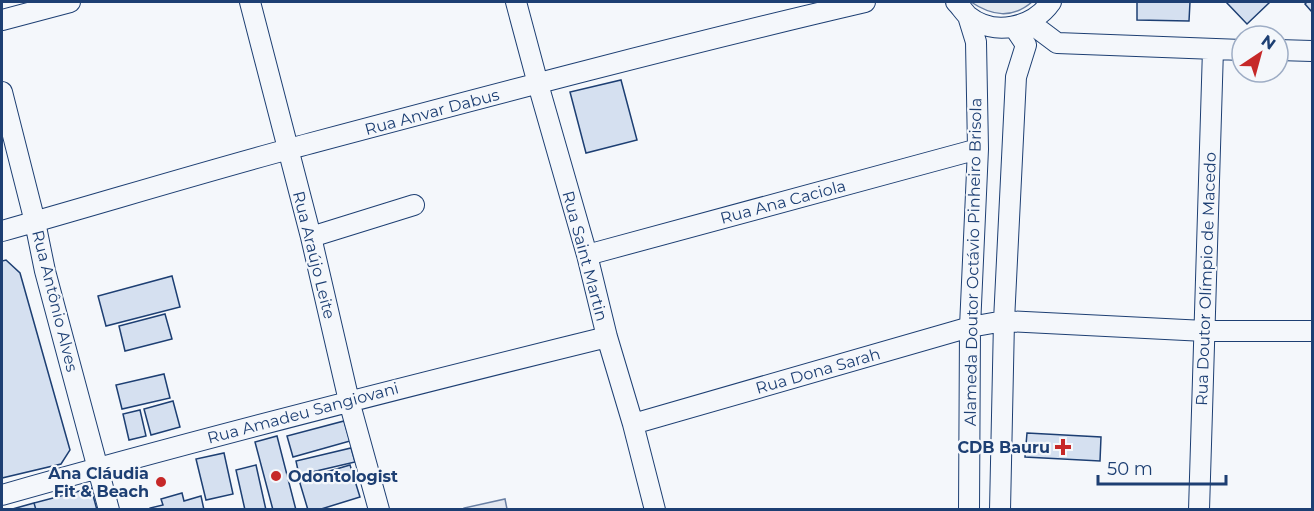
<svg xmlns="http://www.w3.org/2000/svg" width="1314" height="511" font-family="Montserrat,sans-serif">
<rect width="100%" height="100%" fill="#f4f7fb"/>
<path fill="#e3e9f0" stroke="#687fa3" stroke-width="1.5" d="M971 2H1032C1012 19 992 16 971 2Z"/>
<path fill="#e3e8f0" stroke="#687fa3" stroke-width="1.5" d="M505 499 507 509H464V508Z"/>
<path fill="#d5e0f0" stroke="#1d3f73" stroke-width="1.5" d="M1137 2H1190L1189 21 1137 20Z
M1226 2H1270L1247 24Z
M1307 2H1312V12L1305 4Z
M621 80 637 140 586 153 570 92Z
M6 260 20 273 70 450 61 464 2 478V261Z
M172 276 180 307 106 326 98 296Z
M165 314 172 339 125 351 119 326Z
M164 374 170 398 122 409 116 385Z
M173 401 180 427 151 435 144 409Z
M140 410 146 436 129 440 123 414Z
M344 421 350 441 293 457 287 436Z
M1027 433 1101 437 1100 461 1025 457Z
M277 436 296 510H273L255 442Z
M351 448 355 462 299 475 296 461Z
M224 453 233 494 206 500 196 459Z
M256 465 266 510H245L236 470Z
M350 465 360 497 318 510H308L299 480Z
M91 488 97 510H36L34 503Z
M182 493 184 501 201 496 204 510H150V508L163 505 161 499Z
M34 503 36 510H9Z"/>
<g fill="none" stroke-linecap="round" stroke-linejoin="round">
<defs>
<path id="minor" d="M250 2 311 237 349 401 379 510
M516 2 538 84 587 255 607 337 633 424 655 510
M956 2C960 6 964 12 968 16 994 37 1033 28 1051 2
M968 16 976 42 978 149 970 327 969 510
M2 20 70 2
M1029 22 1057 43 1242 50
M1278 50 1312 51
M2 92 35 222 45 271 109 510
M2 231C98 204 193 175 289 149 481 98 672 47 865 2
M311 237 414 205
M587 255 978 149
M633 424 970 327 1004 321 1205 331H1312
M2 495C202 438 404 387 607 337
M1000 510 1004 321 1016 77 1026 45 1014 27
M1199 510 1213 49"/>
</defs>
<use href="#minor" stroke="#1d3f73" stroke-width="22"/>
<use href="#minor" stroke="#f4f7fb" stroke-width="20"/>
</g>
<g fill="#c62828" stroke="#f4f7fb" stroke-width="2">
<path d="M1060 438h6v6h6v6h-6v6h-6v-6h-6v-6h6z"/>
<circle cx="276" cy="476" r="6"/>
<circle cx="161" cy="482" r="6"/>
</g>
<g text-anchor="middle" dominant-baseline="central" stroke-width="4.5" stroke-linejoin="round" paint-order="stroke">
<g font-size="16" fill="#1d3f73" stroke="#f4f7fb">
<text transform="translate(432 112) rotate(-15)">Rua Anvar Dabus</text>
<text transform="translate(783 202) rotate(-15)">Rua Ana Caciola</text>
<text transform="translate(314 255) rotate(76)">Rua Araújo Leite</text>
<text transform="translate(585 256) rotate(75)">Rua Saint Martin</text>
<text transform="translate(973 262) rotate(-89)">Alameda Doutor Octávio Pinheiro Brisola</text>
<text transform="translate(1206 279) rotate(-88)">Rua Doutor Olímpio de Macedo</text>
<text transform="translate(55 301) rotate(76)">Rua Antônio Alves</text>
<text transform="translate(818 371) rotate(-16)">Rua Dona Sarah</text>
<text transform="translate(303 413) rotate(-15)">Rua Amadeu Sangiovani</text>
</g>
<g font-size="16" font-weight="bold" fill="#1d3f73" stroke="#f4f7fb" text-anchor="end">
<text x="1050" y="447">CDB Bauru</text>
<text x="149" y="473">Ana Cláudia<tspan x="149" dy="18">Fit &amp; Beach</tspan></text>
<text x="288" y="476" text-anchor="start">Odontologist</text>
</g>
</g>
<rect width="1314" height="511" fill="none" stroke="#1d3f73" stroke-width="6"/>
<g transform="translate(1260 54) rotate(36)"><circle r="28" fill="#f4f7fb" stroke="#9eadc5" stroke-width="1.5"/>
<path d="M0-4.5L10 22L0 15L-10 22Z" fill="#c62828"/>
<text y="-9" font-size="16" font-weight="bold" text-anchor="middle" fill="#1d3f73">N</text>
</g>
<path d="M1098 475v9h128v-9" fill="none" stroke="#1d3f73" stroke-width="3"/>
<text x="1107" y="475" font-size="18" fill="#1d3f73" stroke="#f4f7fb" stroke-width="4.5" paint-order="stroke">50 m</text>
</svg>
